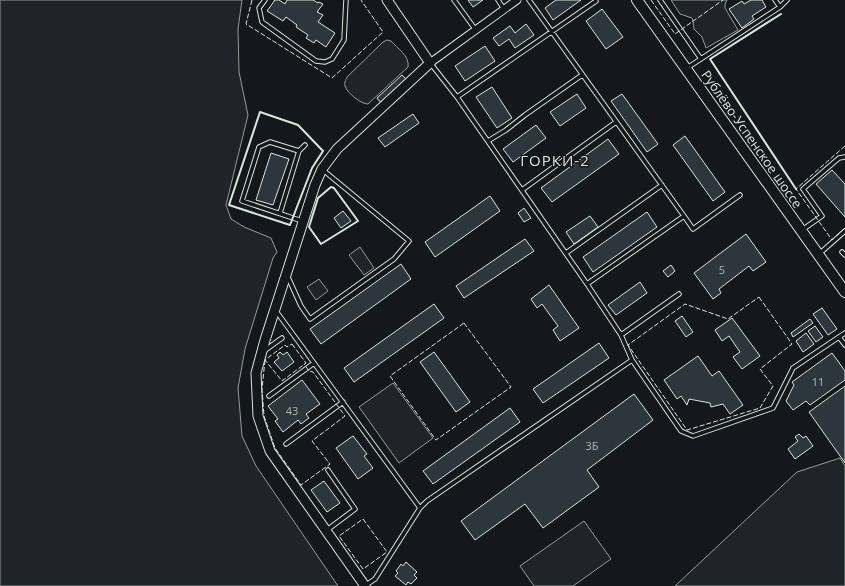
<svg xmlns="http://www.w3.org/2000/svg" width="845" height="586" font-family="'Open Sans',sans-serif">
<rect width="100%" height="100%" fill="#14181c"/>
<path fill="#202428" stroke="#939e99" d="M0 0H242L238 29 239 72 248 115 226 205 231 219 244 227 271 238 277 252 273 258 245 349 238 388 242 436 256 466 338 586H0Z
M671 0H727L725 4V8L738 30 706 48 702 37 694 29 693 21 692 18 680 14Z
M387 40 391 41C397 48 410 56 408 67L368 104C361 104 347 93 345 86 344 82 346 79 348 76L383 42Z
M360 247 374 268 364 275 349 255Z
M319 279 328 291 316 300 307 287Z
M393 383 433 438 399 463 359 407Z
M840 458 845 466V586H675L797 472Z
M584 521 611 559 573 586H534L520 566Z"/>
<path fill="#2c363c" stroke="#d8e6dc" d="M275 0H279L285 4 287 0H313L318 3 319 2 323 4 317 12 323 15 318 22 335 33 326 47 316 40 314 43 306 38 308 35 296 27 297 25 286 17 283 21 267 11Z
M468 0H483L473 7Z
M556 0H581L553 20 545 8Z
M751 0H762L766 7 752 16 754 19 742 28 729 9 742 1 744 4Z
M602 9 623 37 606 49 586 21Z
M526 24 534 35 515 48 509 39 499 46 493 38 510 26 515 33Z
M485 46 495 61 465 81 455 66Z
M402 75 407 80 381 103 377 98Z
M492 87 512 118 497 128 476 97Z
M577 94 586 108 560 126 550 112Z
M622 94 658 144 647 152 611 101Z
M413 114 419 123 385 147 378 138Z
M536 125 546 138 513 162 503 149Z
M685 136 725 192 713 201 673 145Z
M608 139 619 154 552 202 541 188Z
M271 153 289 159 273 205 256 200Z
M832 170 845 184V217L816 184Z
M490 196 500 211 435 257 425 242Z
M524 208 531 218 524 222 518 213Z
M343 211 351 221 341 228 334 218Z
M647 212 657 227 593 272 583 257Z
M590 216 598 227 574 244 566 232Z
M746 234 766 262 753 271 749 266 719 289 721 293 713 299 694 273Z
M525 239 534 251 464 298 456 286Z
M401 264 411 279 321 344 310 329Z
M671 265 675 271 668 277 663 271Z
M640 282 647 293 616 315 608 305Z
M549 285 579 328 560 341 553 330 558 326 542 304 537 308 531 299Z
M434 304 444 318 354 382 344 368Z
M822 308 837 329 828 335 813 314Z
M682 316 693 332 686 337 675 321Z
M732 318 760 356 742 369 733 357 740 352 729 336 722 341 715 330Z
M810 319 813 323 793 337 791 333Z
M815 326 823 337 816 342 808 331Z
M806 333 814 344 803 352 796 341Z
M599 343 609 358 543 403 533 389Z
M280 352 283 355 287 352 294 362 282 371 274 362 279 358 277 355Z
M434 352 470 402 456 412 420 362Z
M832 353 845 371V380L810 405 806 401 793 410 786 401 794 385 792 382Z
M698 356 712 376 719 371 743 405 730 414 723 404 711 407 710 403 689 399 687 405 681 396 677 399 664 380Z
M302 380 320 404 306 414 309 418 301 424 298 420 283 432 275 421 278 419 268 406Z
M845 386V463L809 412Z
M634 394 653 420 587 470 599 487 543 528 525 504 475 540 461 521Z
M510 408 520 422 433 484 423 471Z
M799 434 803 438 806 436 813 446 795 459 788 449 798 441 795 437Z
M353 436 367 454 364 456 373 468 358 479 336 448Z
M324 481 340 503 327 512 311 490Z
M406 562 417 572 414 575 417 578 411 584 408 582 406 585 395 576 398 573 396 571 401 564 403 566Z"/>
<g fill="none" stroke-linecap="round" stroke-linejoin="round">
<defs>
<path id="service" d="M265 0 259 8 262 22 316 61 325 62 332 59 344 40 346 0
M454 0 475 29
M498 0 504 9
M529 0 684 216 587 284
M660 0 701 59
M775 0 780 7
M431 64 457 97 587 284 621 335 632 360 681 431 693 436 773 408 793 368 839 337
M687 68 780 7 787 0
M457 97 596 1
M488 141 506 130 525 115 582 75
M522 190 616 122
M280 213 299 151
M684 216 693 229 740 195
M302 221 242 201 259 147 270 142 299 151 305 145
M802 230 822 216 803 189 839 158 845 157
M842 252 845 255
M566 253 662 185
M819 254 845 231
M287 275 301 306 310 319 394 259 409 241 323 170
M276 311 420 508
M845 333 839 337 845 345
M621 335 679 294
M264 351 282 338
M269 396 314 363
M286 444 343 402
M327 530 355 509 328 470
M366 585 375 579 420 508 427 501 632 360"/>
<path id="minor" d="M430 63 517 0"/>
<path id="tertiary" d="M365 586 270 451 258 416 256 373 265 340 315 185 322 169 337 149 430 63 387 0"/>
<path id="secondary" d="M637 0 845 292"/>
</defs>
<use href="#service" stroke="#d8e6dc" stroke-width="5.5"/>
<use href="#minor" stroke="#d8e6dc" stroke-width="9"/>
<use href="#tertiary" stroke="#d8e6dc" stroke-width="11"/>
<use href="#secondary" stroke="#d8e6dc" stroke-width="12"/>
<use href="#service" stroke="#14181c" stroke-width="3.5"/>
<use href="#minor" stroke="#14181c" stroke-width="7"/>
<use href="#tertiary" stroke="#14181c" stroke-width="9"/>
<use href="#secondary" stroke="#14181c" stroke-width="10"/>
<path stroke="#d8e6dc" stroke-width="1" stroke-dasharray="5 2" stroke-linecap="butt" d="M252 0 246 24 332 78 383 32 361 0
M651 0 675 34 723 0
M845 146 796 189 832 240 845 228
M759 297 792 344 760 369 773 386 760 408 687 430 628 345 685 304 728 319Z
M464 323 511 387 436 440 390 376Z
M292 344 306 363 282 381 265 360 285 345 287 347Z
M265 360 262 389 264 416 275 448 301 485 330 464 312 441 345 416 313 372 309 371 304 364
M363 519 387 552 363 569 339 536Z"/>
<path stroke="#d8e6dc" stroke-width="2" d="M781 14 710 59 796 189
M260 112 298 125 323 151 312 168 290 225 229 205Z
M331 187 334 188 358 221 321 244 309 227 318 198Z"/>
</g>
<g text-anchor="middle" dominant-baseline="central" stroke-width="3" stroke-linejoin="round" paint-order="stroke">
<g font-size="11" fill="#adbab4">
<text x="722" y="269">5</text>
<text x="818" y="381">11</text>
<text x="292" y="410">43</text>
<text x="592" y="445">3Б</text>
</g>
<g font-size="13" fill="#d8e6dc" stroke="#14181c">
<text transform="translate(752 139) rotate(55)">Рублёво-Успенское шоссе</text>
</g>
<g font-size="15" letter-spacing="1" fill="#d8e6dc" stroke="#14181c">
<text x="555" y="160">ГОРКИ-2</text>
</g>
</g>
</svg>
